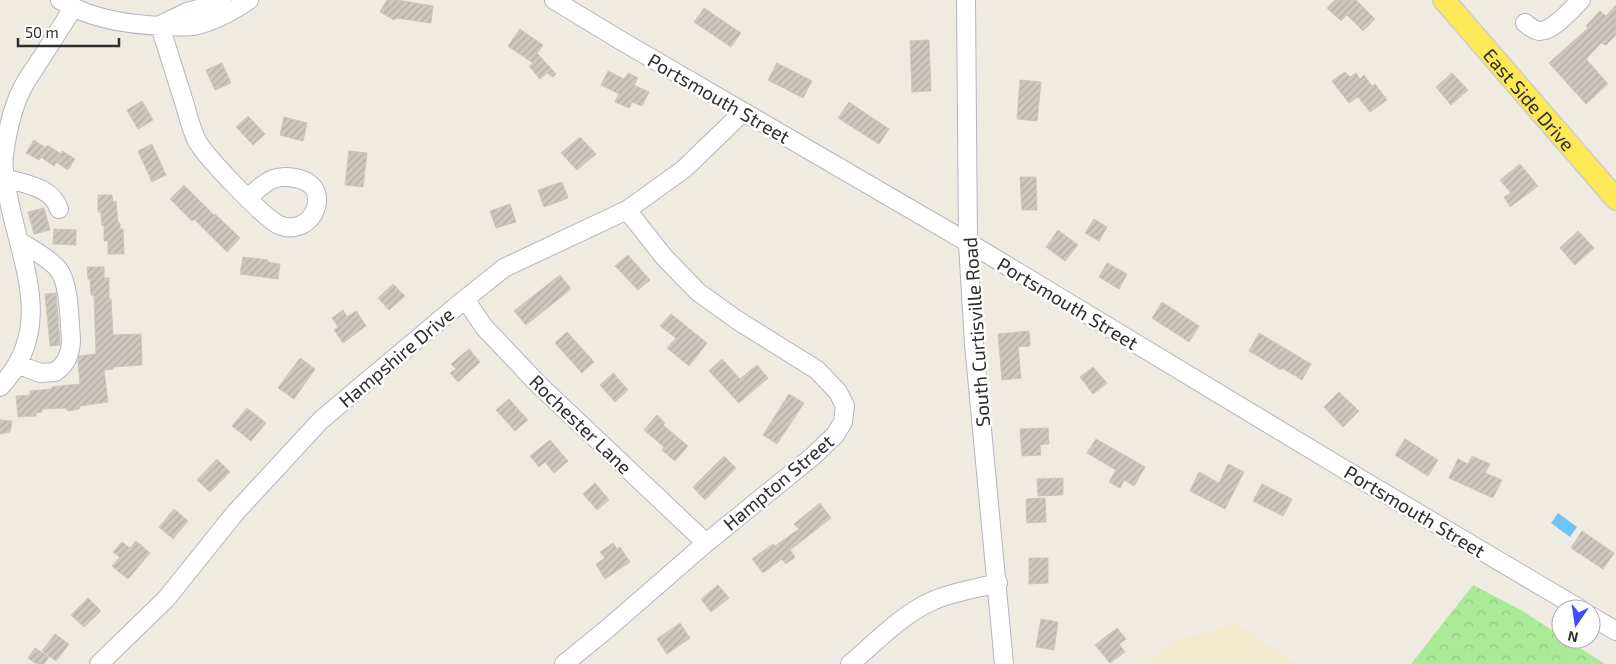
<svg xmlns="http://www.w3.org/2000/svg" width="1616" height="664" font-family="'Exo 2',sans-serif">
<defs>
<pattern id="forest-crowns" width="20" height="18" patternUnits="userSpaceOnUse" patternTransform="scale(1.25)"><rect width="20" height="18" fill="#abea98"/><path d="M2 6a3 3 0 1 1 6 0M12 15a3 3 0 1 1 6 0" fill="none" stroke="#93c983"/></pattern>
<pattern id="building-hatch" width="6" height="6" patternUnits="userSpaceOnUse" patternTransform="scale(1.25)"><rect width="6" height="6" fill="#ccc7bf"/><path d="M-1 1l2-2M0 6l6-6M5 7l2-2" fill="none" stroke="#b0aba4"/></pattern>
</defs>
<rect width="100%" height="100%" fill="#f0ebe0"/>
<path fill="#f2eace" d="M1236 623 1297 664H1148L1174 641Z"/>
<path fill="url(#forest-crowns)" d="M1473 585 1521 610 1561 636V639H1566L1605 664H1411Z"/>
<path fill="#6bc5f9" d="M1558 513 1577 527 1570 537 1551 523Z"/>
<path fill="url(#building-hatch)" stroke="#ccc7b8" d="M387 0H397L433 6 431 23 396 18 394 20 380 12Z
M1335 0H1356L1375 19 1363 31 1347 15 1341 21 1327 8Z
M1616 5V35L1606 45 1601 43 1586 59 1608 84 1586 104 1549 63 1588 28 1586 26 1600 11 1606 16Z
M704 8 741 33 731 47 694 22Z
M520 29 543 45 537 53 556 74 553 77 547 73 540 79 529 66 533 63 508 46Z
M929 40 931 91 912 92 910 41Z
M222 63 231 83 215 90 206 70Z
M777 63 812 81 803 98 768 80Z
M608 71 624 79 628 73 638 78 634 85 649 92 642 106 632 102 629 108 615 102 619 94 601 85Z
M1345 72 1350 77 1356 73 1360 79 1364 75 1372 86 1375 84 1387 100 1370 112 1358 97 1349 103 1332 81Z
M1452 73 1468 90 1451 105 1436 87Z
M1020 80 1041 82 1037 121 1017 119Z
M142 101 153 120 138 129 127 110Z
M849 102 889 129 879 144 838 118Z
M248 116 265 134 253 145 236 127Z
M284 117 307 123 303 141 280 135Z
M580 137 596 154 577 170 561 153Z
M34 140 46 148 47 145 61 154 62 151 75 159 68 170 56 162 60 156 54 166 41 157 39 160 26 153Z
M152 144 166 175 152 182 138 151Z
M349 151 367 153 363 187 345 185Z
M1520 164 1538 186 1510 207 1504 197 1511 193 1500 180Z
M1020 177H1036L1037 210H1022Z
M562 182 568 198 544 207 538 190Z
M184 185 214 215 215 214 240 238 227 252 194 219 192 221 170 199Z
M98 195H112L113 202 116 201 118 223H120V229H123L124 254H108V241H104V225L102 226 101 212H98Z
M510 204 516 222 496 228 490 211Z
M44 208 50 230 34 234 28 212Z
M1094 219 1107 227 1099 241 1085 233Z
M54 229 76 230V245L53 244Z
M1058 230 1078 245 1065 261 1046 247Z
M1578 231 1594 248 1575 265 1560 248Z
M628 255 650 280 638 290 615 266Z
M243 257 268 260V262L280 264 278 279 240 274Z
M1107 263 1127 274 1119 289 1099 277Z
M87 267H104V278H109V299H111L113 335 141 334 142 365 113 367V369L104 370 108 402 80 406 79 409 68 411 66 408 42 409V412L36 413V416L18 417 16 396 30 395V391L52 389V387L80 384 78 361 79 356 96 354 94 295H91L90 279H88Z
M560 275 571 289 526 325 514 311Z
M393 284 405 296 389 310 378 298Z
M56 293 60 343V345L50 346 45 294Z
M1162 302 1199 326 1189 342 1152 318Z
M343 310 347 317 356 311 366 326 343 343 334 330 338 327 332 318Z
M671 314 707 343 689 366 667 348 676 338 660 326Z
M1029 331 1030 346 1018 347 1021 378 1002 380 998 334Z
M567 332 594 362 582 373 555 343Z
M1259 333 1311 364 1302 380 1282 368 1281 370 1249 351Z
M469 349 480 362 458 382 450 373 456 369 451 364Z
M300 358 315 369 294 399 278 388Z
M722 359 740 379 757 365 768 378 739 403 709 371Z
M1093 367 1107 383 1093 394 1080 377Z
M613 373 628 390 615 402 600 385Z
M1339 392 1359 411 1343 427 1324 407Z
M789 394 804 403 777 444 763 435Z
M509 399 528 420 515 431 496 410Z
M247 408 266 423 251 441 232 426Z
M657 415 665 423 663 425 688 446 675 461 662 450 664 447 644 430Z
M0 420 12 421 10 432 0 434Z
M1048 428 1049 444 1040 445 1041 455 1022 456 1020 429Z
M1096 439 1145 467 1134 486 1124 480 1120 488 1109 482 1116 470 1087 453Z
M1405 439 1438 460 1428 476 1395 455Z
M550 440 568 461 554 473 545 462 539 467 530 456Z
M724 456 736 468 705 500 693 487Z
M1472 456 1490 464 1485 473 1502 480 1493 498 1449 478 1458 459 1468 464Z
M217 459 230 472 210 492 197 480Z
M1228 464 1244 472 1225 509 1190 491 1199 472 1219 483Z
M1063 478V495L1038 496 1037 479Z
M595 483 609 500 597 510 583 494Z
M1262 484 1292 499 1283 516 1253 501Z
M1045 498 1046 522 1027 523 1026 499Z
M820 503 831 518 790 550 795 557 786 564 782 559 763 573 752 559 773 544 775 546 799 529 794 524Z
M174 509 188 521 173 539 159 527Z
M1582 531 1614 553 1603 569 1571 548Z
M136 541 150 553 128 579 112 566 120 557 113 552 122 542 130 548Z
M613 543 617 549 620 547 630 562 605 579 596 564 605 558 600 552Z
M1029 558H1048V583L1029 584Z
M718 585 729 598 711 612 701 599Z
M88 598 101 611 84 627 71 615Z
M1041 619 1058 622 1054 650 1036 647Z
M680 623 690 638 667 654 657 639Z
M1117 628 1126 639 1119 644 1125 652 1110 663 1095 645Z
M55 634 69 644 56 661 42 651Z
M35 648 49 657 44 664H37L28 658Z"/>
<g fill="none" stroke-linecap="round" stroke-linejoin="round">
<defs>
<path id="minor" d="M60 0C91 20 130 25 166 26 175 26 185 27 193 26 212 22 233 11 249 0
M554 0 620 40 986 253 1347 471 1580 609
M966 0 968 244 974 344 1004 664
M1525 23C1529 26 1533 30 1539 31 1552 32 1572 9 1581 0
M162 24 187 12 206 7 222 0
M160 26C168 51 176 76 184 102 188 115 191 129 197 141 205 156 265 219 279 225 286 228 294 228 301 225 315 219 323 198 312 186 303 177 284 175 273 179 263 183 256 191 248 198
M5 178C25 184 52 187 59 209
M465 299 484 327 538 384 706 543
M17 364 40 373 55 372C67 364 71 353 71 339 69 319 70 284 58 269 48 257 32 250 19 241
M0 387C56 328 21 264 8 196 6 183 2 168 4 155 7 133 12 108 22 89 26 80 33 71 38 63 50 45 61 27 73 8
M1591 616 1616 631
M99 664 166 599 235 513 321 420 465 299 504 268 627 210 684 169 743 112
M564 664 607 629 706 543 812 457 835 435 843 422 845 406 838 392 817 370 737 320 698 292 664 257 627 210
M850 664C875 643 900 616 930 602 951 592 975 589 998 583"/>
<g id="major">
<path id="s1" d="M1444 0 1616 199"/>
</g>
</defs>
<use href="#minor" stroke="#b3b4c2" stroke-width="20"/>
<use href="#major" stroke="#cdcdcd" stroke-width="24"/>
<use href="#minor" stroke="#fff" stroke-width="18"/>
<use href="#major" stroke="#fde858" stroke-width="21"/>
</g>
<g text-anchor="middle" dominant-baseline="central" stroke-width="5" stroke-linejoin="round" paint-order="stroke">
<g font-size="19" fill="#2e2e2e" stroke="#fff">
<text transform="translate(719 98) rotate(30)">Portsmouth Street</text>
<text stroke="none"><textPath href="#s1" startOffset="131">East Side Drive</textPath></text>
<text transform="translate(1068 303) rotate(31)">Portsmouth Street</text>
<text transform="translate(976 332) rotate(-94)">South Curtisville Road</text>
<text transform="translate(396 357) rotate(-40)">Hampshire Drive</text>
<text transform="translate(581 424) rotate(44)">Rochester Lane</text>
<text transform="translate(778 482) rotate(-40)">Hampton Street</text>
<text transform="translate(1415 511) rotate(31)">Portsmouth Street</text>
</g>
</g>
<g transform="translate(1576 624) rotate(193)"><circle r="24" fill="#ffffff" stroke="#ababab"/>
<path d="M0-4L9 19L0 12L-9 19Z" fill="#3d4dff"/>
<text y="-8" font-size="14" font-weight="bold" text-anchor="middle" fill="#2e2e2e">N</text>
</g>
<path d="M18 38v8h101v-8" fill="none" stroke="#2e2e2e" stroke-width="2.5"/>
<text x="25" y="38" font-size="15" fill="#2e2e2e" stroke="#ffffff" stroke-width="4" paint-order="stroke">50 m</text>
</svg>
